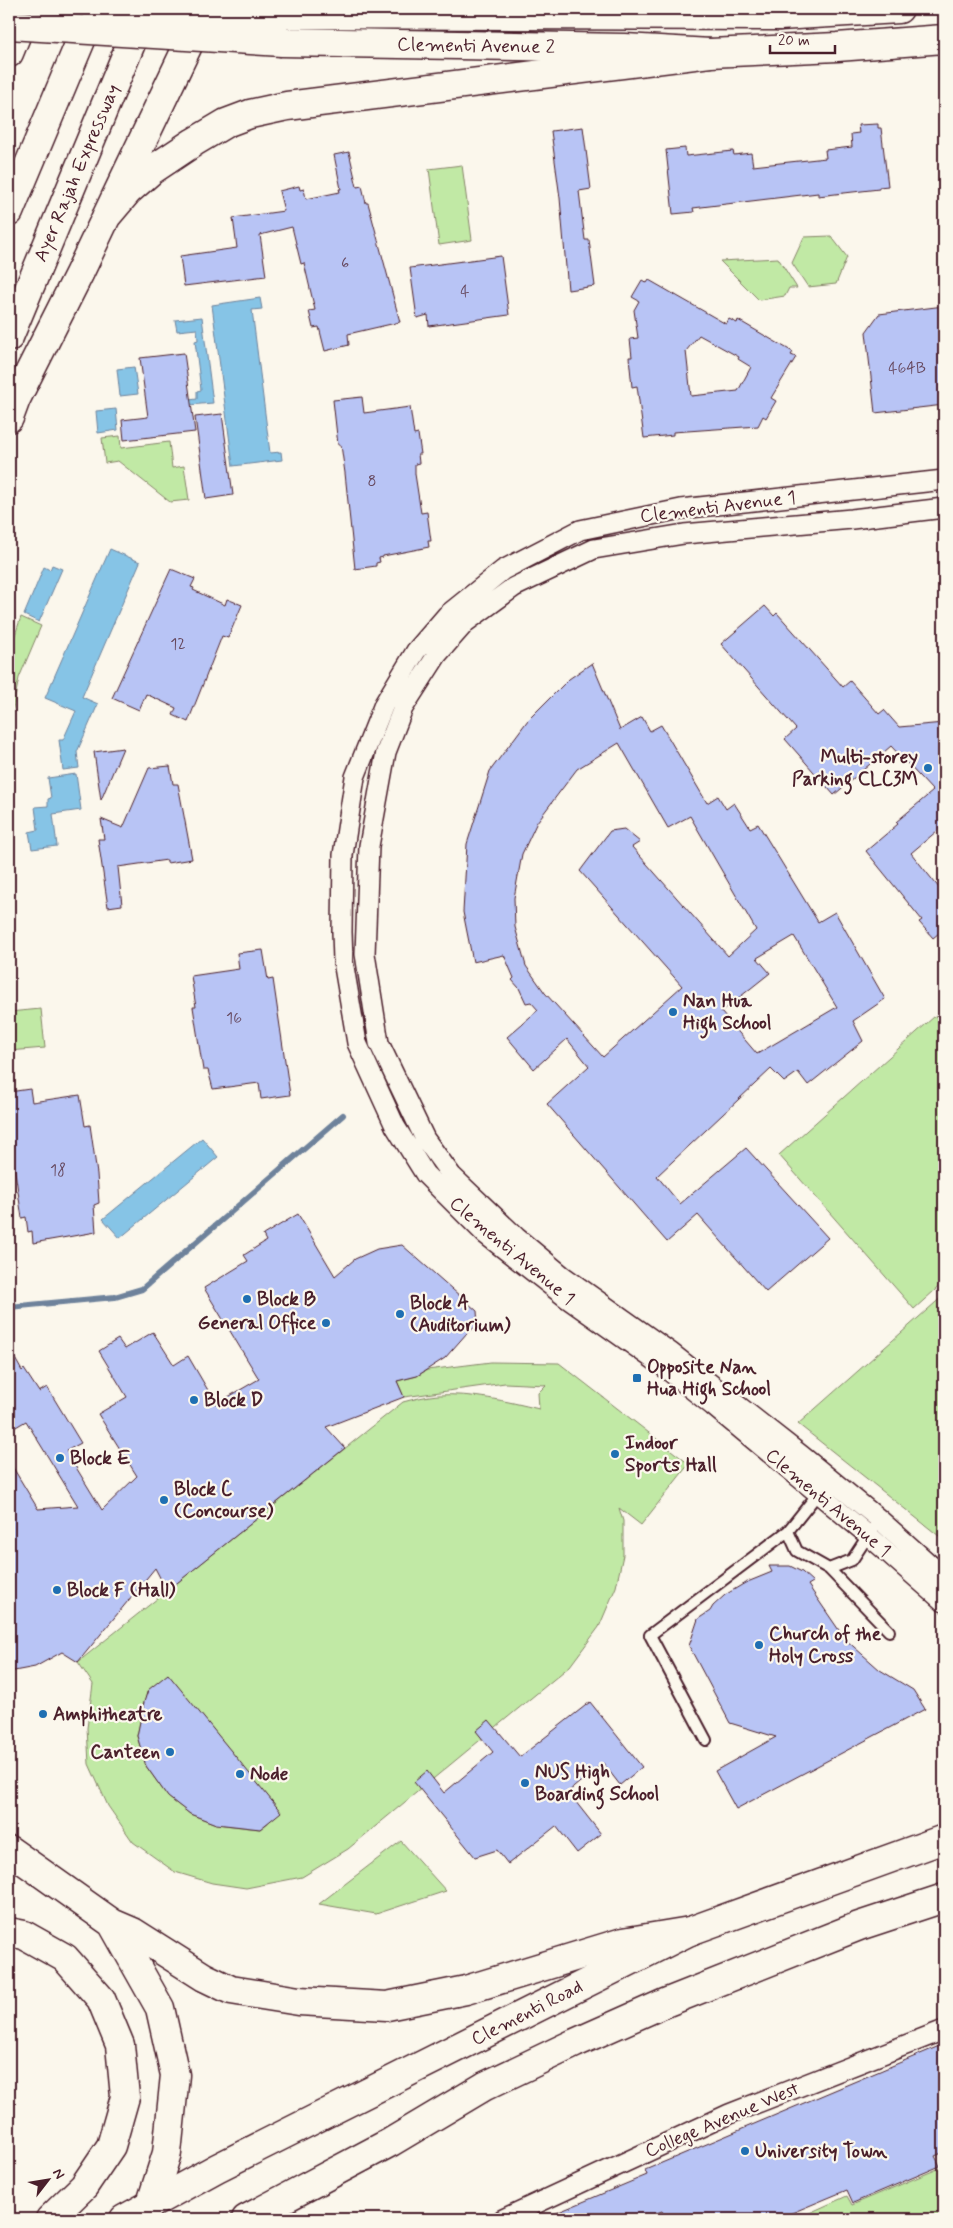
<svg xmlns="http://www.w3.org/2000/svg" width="953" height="2228" font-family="Mynerve,sans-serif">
<rect width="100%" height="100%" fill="#fbf7ec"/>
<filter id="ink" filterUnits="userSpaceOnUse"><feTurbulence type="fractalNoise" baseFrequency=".02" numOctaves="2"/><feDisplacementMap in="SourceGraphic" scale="10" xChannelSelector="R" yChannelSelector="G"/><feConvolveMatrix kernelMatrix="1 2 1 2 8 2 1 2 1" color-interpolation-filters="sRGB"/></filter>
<g filter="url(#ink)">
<path fill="#c1e9a5" stroke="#868468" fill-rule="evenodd" d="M462 165 472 240 439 245 429 169Z
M831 236 847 257 836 284 808 287 792 263 804 237Z
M778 258 797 288H789L785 296 759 300 720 261Z
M120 436 121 448 169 442 172 468 184 466 189 500 170 502 118 461 105 463 102 438Z
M21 617 41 626 19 678 9 728V653Z
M41 1009 45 1048 9 1051V1012Z
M935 1016 944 1026V1282L914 1309 779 1155Z
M944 1295V1540L798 1424Z
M491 1362 559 1363 689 1464 641 1525 619 1508 623 1521V1555L616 1587 599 1627 570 1666 348 1849 302 1877 246 1888 212 1883 175 1872 133 1842 108 1806 89 1764 87 1728 93 1684 78 1662 403 1402C414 1399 426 1396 438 1395 472 1393 506 1401 539 1409L538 1393 546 1385 505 1383 404 1397 397 1381 417 1376 427 1370ZM147 1692 268 1822V1823L260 1829 216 1824 190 1814 168 1797 146 1766 137 1736Z
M401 1841 446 1891 376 1914 319 1904Z
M940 2168 944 2169V2219H796L847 2196 852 2205Z"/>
<path fill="#86c4e6" stroke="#6e829b" d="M260 298 262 309 252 310 270 453 281 452 282 460 233 466 212 305Z
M202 317 213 403 189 405V400L197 399V391L201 390 195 341 198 340 197 329 177 331 175 320Z
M134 367 138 394 120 396 117 369Z
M116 409 118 430 98 433 96 411Z
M110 549 140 562 82 697 98 704 77 752 79 768 63 770 59 740H63L76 711 45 698Z
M52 565 62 569 39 622 24 615 44 567 50 570Z
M76 774 81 810 53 814 57 846 32 849 29 832 38 830 35 807 48 806V799L51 798 48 778Z
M202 1138 218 1157 120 1238 103 1219Z"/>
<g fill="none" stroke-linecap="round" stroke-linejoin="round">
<path stroke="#6e829b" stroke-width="6" d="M9 1307 115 1297 142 1289 343 1115"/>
</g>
<path fill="#b8c4f5" stroke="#4a1f2b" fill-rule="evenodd" d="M878 124V128H881L888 186 879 187V189L818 196V193L693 208 694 212 673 214 666 150 685 148 686 156 733 151 734 155 751 153 753 166 826 158 825 150 852 147 851 134 859 133 858 125Z
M583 127 591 189 579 191 585 240H589L595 286 568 290 560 198 551 131Z
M349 152 357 187 362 186 366 203H368L400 322 348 334 349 345 325 351 319 327 313 328 309 311 315 310 304 263 301 264 292 227 260 235 266 276 184 286 180 256 237 248 233 218 284 211 279 191 299 186 300 190 304 189 306 199 340 192 339 189H341L334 155Z
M501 256 509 315 429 326 428 315 417 318 410 268Z
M642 280 647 283 649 280 726 324 729 319 737 323 738 320 793 352 791 355 796 357 771 398 776 401 766 418 763 416 758 426 673 432V435L644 438 637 386 632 387 629 357H632L630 339 638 338 634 310 639 301 632 297ZM699 335 739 357 738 359 751 367 738 391 691 396 686 351Z
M944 306V405L875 413 866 332 879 314Z
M184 353 195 432 124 440 122 420 148 417 140 358Z
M362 397 364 413 410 407 414 435 418 434 421 454H418L419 463 415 464V474L421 513 427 512 431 541H428L429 547 383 556V557L379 558 380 562 376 563V566L355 569 345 473 341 445H338L333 400Z
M222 414 233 495 206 499 195 417Z
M171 569 195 579 191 587 194 588 193 590 225 605 227 599 242 605 228 638 222 636 188 722 173 715 176 708 146 694 139 710 112 698Z
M765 606 774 616 777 613 843 687 850 681 879 714 884 710 899 727 944 723V825L911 853 944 894V929L933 938 919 922 922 920 866 851 898 824 896 822 933 791 891 746 834 795 785 739 796 729 721 644Z
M592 663 620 730 642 717 650 731 661 725 707 803 718 796 726 809 734 803 750 828 758 824 818 922 835 912 885 999 853 1021 863 1041 808 1085 798 1072 784 1082 771 1069 657 1176 680 1204 746 1148 828 1238 766 1292 698 1215 667 1242 547 1104 589 1066 567 1039 534 1069 507 1037 538 1010 531 1002 526 1003 519 988 512 980 514 978 504 955 473 962 463 912 467 844 490 771 528 720 569 679ZM619 743 668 828 690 816 756 930 728 956 632 847 640 842 624 829 610 831 580 871 682 986 603 1057 545 993 526 966 515 927 514 898 522 854 537 822 577 769ZM794 936 837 1007 757 1054 721 1012 770 973 757 958Z
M123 748 101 800 94 752Z
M170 766 173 784H178L192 859 167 863V860L118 867 122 905 108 907 98 839H104L101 819 123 828 149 768Z
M263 950 268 980 273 979 290 1095 261 1099 259 1083 213 1089 208 1070H203L193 1007H196L191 976 239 969 237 953Z
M30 1089 32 1102 80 1095 85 1126 90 1125 97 1174 99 1203 94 1205 96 1232 33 1243 32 1231 28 1232 26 1217 22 1218 11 1145 9 1146V1092Z
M298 1214 335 1276 355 1259 377 1249 402 1245 477 1311 478 1325 467 1333 445 1358 417 1376 397 1381 404 1397 326 1427 345 1448 167 1591 155 1568 78 1662 62 1652 35 1667 9 1672V1461L38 1509 78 1506 26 1421 9 1431V1348L22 1371 24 1369 39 1392 47 1387 81 1443 66 1451 102 1510 137 1476 98 1414 127 1397 99 1351 118 1339 125 1349 153 1332 174 1365 188 1356 216 1404 259 1379 204 1288 248 1261 244 1255 266 1241 263 1235Z
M769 1566H790L802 1572 813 1582 808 1585 845 1639 880 1670 913 1690 925 1709 736 1809 715 1771 776 1737 730 1723 689 1646 698 1619 710 1611 713 1606 725 1595 745 1583 772 1572Z
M168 1674 281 1812 260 1829 216 1824 190 1814 168 1797 146 1766 137 1736 144 1702 148 1690Z
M590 1702 642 1767 620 1785 603 1763 568 1792 601 1834 577 1853 556 1826 508 1864 497 1850 475 1857 414 1782 427 1771 444 1793 493 1752 476 1731 489 1720 520 1757Z
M944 2044V2152L935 2156 940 2166 853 2203 847 2190 787 2215 789 2219H666L662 2211 641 2219H542L647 2175 645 2170Z"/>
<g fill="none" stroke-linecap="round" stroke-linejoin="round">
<defs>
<path id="lane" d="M820 1491 788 1531 797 1551 829 1569 852 1560 879 1519
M829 1569 889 1631
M706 1740 650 1635 788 1531"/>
<path id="street" d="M944 480 681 509 580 530 503 570 447 615 416 651 384 704 355 777 343 855 342 932 343 961 357 1043 395 1126 425 1174 485 1234 568 1299 660 1364 713 1406 868 1535 944 1602
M944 508 852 519 684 534 594 549 514 587 466 622 437 655 403 708 386 752 369 846 365 954 379 1043 425 1139 452 1176 516 1237 563 1276 670 1352 801 1455 879 1519 944 1577
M503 2219 729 2114 944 2030"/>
<path id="secondary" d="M282 14 779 16 899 9
M282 42 625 48 710 53 837 47 944 39"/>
<path id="primary" d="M124 2219 217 2168 690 1931 944 1839
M246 2219 391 2142 485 2086 575 2043 665 2003 859 1926 944 1898"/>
<path id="highway" d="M743 9 779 16
M9 53 27 9
M9 212 94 9
M106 217 128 191 152 170 194 142 226 123 250 114 287 106 710 53
M9 337 144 12
M9 418 16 399 79 274 202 16
M9 1850 112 1923 133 1932 204 1977 231 1990 299 2001 387 2006 466 1990 623 1942 690 1931
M112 1923 160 2008 175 2075 167 2153 151 2203 141 2219
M9 1932 24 1935 65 1958 101 1999 120 2045 125 2097 111 2146 84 2186 50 2219"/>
</defs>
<use href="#lane" stroke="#4a1f2b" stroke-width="14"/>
<use href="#street" stroke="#4a1f2b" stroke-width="22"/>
<use href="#secondary" stroke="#4a1f2b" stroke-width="31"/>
<use href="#primary" stroke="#4a1f2b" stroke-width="31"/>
<use href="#highway" stroke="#4a1f2b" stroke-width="31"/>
<use href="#lane" stroke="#fbf7ec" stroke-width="10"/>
<use href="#street" stroke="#fbf7ec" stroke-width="19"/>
<use href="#secondary" stroke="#fbf7ec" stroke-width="28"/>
<use href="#primary" stroke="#fbf7ec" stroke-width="28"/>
<use href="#highway" stroke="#fbf7ec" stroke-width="28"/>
<defs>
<path id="secondary-bridge" d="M96 9 282 14
M9 25 282 42"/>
</defs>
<use href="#secondary-bridge" stroke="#4a1f2b" stroke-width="31" stroke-linecap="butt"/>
<use href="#secondary-bridge" stroke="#fbf7ec" stroke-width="28"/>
</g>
</g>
<g fill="#1f6fb2" stroke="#fbf7ec" stroke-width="2">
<circle cx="928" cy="768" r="5"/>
<circle cx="673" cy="1012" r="5"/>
<circle cx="247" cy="1299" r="5"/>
<circle cx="400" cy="1314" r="5"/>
<circle cx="326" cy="1323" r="5"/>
<rect x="632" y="1373" width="10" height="10" rx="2.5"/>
<circle cx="194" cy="1400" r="5"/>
<circle cx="615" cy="1454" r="5"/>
<circle cx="60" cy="1458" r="5"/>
<circle cx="164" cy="1500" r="5"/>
<circle cx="57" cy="1590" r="5"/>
<circle cx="759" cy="1645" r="5"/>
<circle cx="43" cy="1714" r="5"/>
<circle cx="170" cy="1752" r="5"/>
<circle cx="240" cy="1774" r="5"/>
<circle cx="525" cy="1783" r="5"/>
<circle cx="745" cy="2151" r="5"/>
</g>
<g text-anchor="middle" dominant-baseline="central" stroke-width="4.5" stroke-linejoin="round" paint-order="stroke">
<g font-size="16" fill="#66485e">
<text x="345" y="263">6</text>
<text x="465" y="291">4</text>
<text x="907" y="368">464B</text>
<text x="372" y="481">8</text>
<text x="178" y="644">12</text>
<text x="234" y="1018">16</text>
<text x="58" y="1170">18</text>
</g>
<g font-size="19" fill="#4a1f2b" stroke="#fbf7ec">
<text transform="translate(476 46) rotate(1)">Clementi Avenue 2</text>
<text transform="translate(77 173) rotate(-67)">Ayer Rajah Expressway</text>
<text transform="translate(718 507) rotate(-7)">Clementi Avenue 1</text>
<text transform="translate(512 1251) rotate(40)">Clementi Avenue 1</text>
<text transform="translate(828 1503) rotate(40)">Clementi Avenue 1</text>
<text transform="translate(527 2013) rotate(-27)">Clementi Road</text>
<text transform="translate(722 2120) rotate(-23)">College Avenue West</text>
</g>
<g font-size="19" font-weight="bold" fill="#4a1f2b" stroke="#fbf7ec" text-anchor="start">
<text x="918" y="757" text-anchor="end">Multi-storey<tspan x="918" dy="22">Parking CLC3M</tspan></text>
<text x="683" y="1001">Nan Hua<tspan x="683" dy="22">High School</tspan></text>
<text x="257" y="1299">Block B</text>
<text x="410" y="1303">Block A<tspan x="410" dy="22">(Auditorium)</tspan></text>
<text x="316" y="1323" text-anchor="end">General Office</text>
<text x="647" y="1367">Opposite Nan<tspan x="647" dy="22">Hua High School</tspan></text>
<text x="204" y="1400">Block D</text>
<text x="625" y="1443">Indoor<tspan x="625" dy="22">Sports Hall</tspan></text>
<text x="70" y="1458">Block E</text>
<text x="174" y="1489">Block C<tspan x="174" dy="22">(Concourse)</tspan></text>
<text x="67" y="1590">Block F (Hall)</text>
<text x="769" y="1634">Church of the<tspan x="769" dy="22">Holy Cross</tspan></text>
<text x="53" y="1714">Amphitheatre</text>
<text x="160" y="1752" text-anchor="end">Canteen</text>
<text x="535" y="1772">NUS High<tspan x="535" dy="22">Boarding School</tspan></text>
<text x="250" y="1774">Node</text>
<text x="755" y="2151">University Town</text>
</g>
</g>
<rect width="953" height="2228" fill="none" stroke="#fbf7ec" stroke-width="30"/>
<rect x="15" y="15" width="923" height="2198" fill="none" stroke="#4a1f2b" stroke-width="2" filter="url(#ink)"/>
<g transform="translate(48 2180) rotate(59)" stroke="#fbf7ec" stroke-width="4" paint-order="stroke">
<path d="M0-4L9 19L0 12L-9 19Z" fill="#4a1f2b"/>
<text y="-8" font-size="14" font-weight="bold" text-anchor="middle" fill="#4a1f2b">N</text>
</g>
<path d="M770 45v8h65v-8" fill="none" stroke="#4a1f2b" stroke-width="2.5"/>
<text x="778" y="45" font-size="15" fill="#4a1f2b" stroke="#fbf7ec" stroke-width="4" paint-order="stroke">20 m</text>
</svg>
